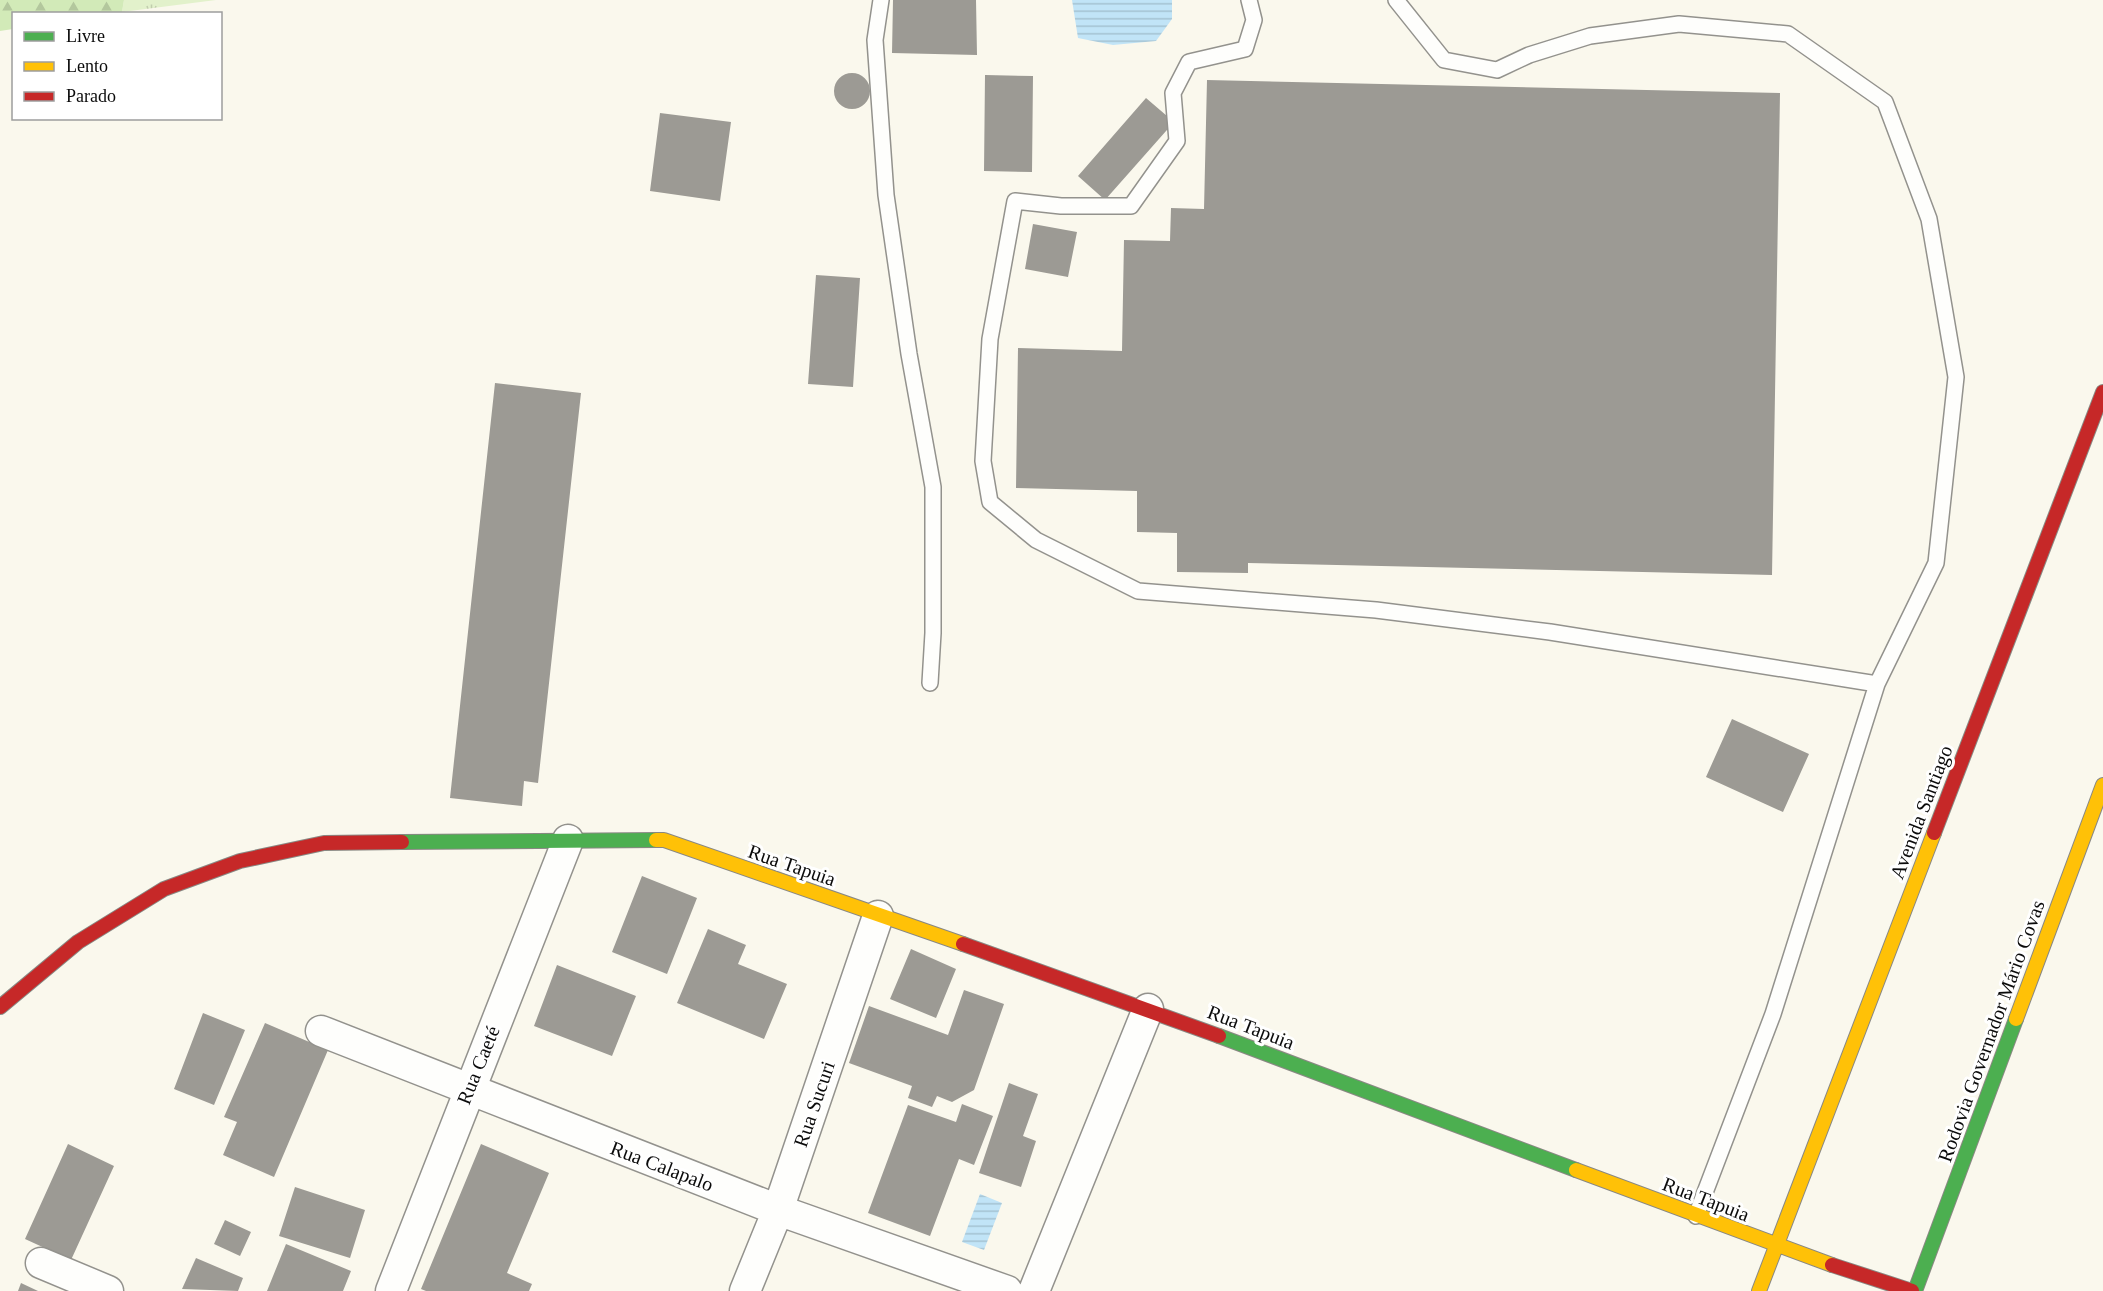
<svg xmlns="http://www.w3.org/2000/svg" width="2103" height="1291" font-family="'Times New Roman',serif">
<defs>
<pattern id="grass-tufts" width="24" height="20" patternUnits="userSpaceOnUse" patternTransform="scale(1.5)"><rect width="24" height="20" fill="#e2f1cb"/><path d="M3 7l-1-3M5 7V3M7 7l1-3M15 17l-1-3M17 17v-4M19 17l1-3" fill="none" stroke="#c1cdad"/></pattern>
<pattern id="forest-firs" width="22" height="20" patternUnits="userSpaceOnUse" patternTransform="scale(1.5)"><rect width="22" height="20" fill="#d2eab8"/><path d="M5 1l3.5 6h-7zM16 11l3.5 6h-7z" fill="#b3c79d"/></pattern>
<pattern id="water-rules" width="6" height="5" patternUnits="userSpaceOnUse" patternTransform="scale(1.5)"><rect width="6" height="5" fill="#c1e4f7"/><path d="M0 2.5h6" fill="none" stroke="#a4c2d2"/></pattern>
</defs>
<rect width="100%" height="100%" fill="#faf8ed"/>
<path fill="url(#grass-tufts)" d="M124 0H216L122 12Z"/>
<path fill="url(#forest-firs)" d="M0 0H124L122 12 114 13 14 14 13 29 0 31Z"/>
<path fill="url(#water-rules)" d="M1072 0H1172V19L1156 41 1113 45 1078 38Z
M980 1194 1002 1203 984 1250 962 1242Z"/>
<path fill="#9c9a94" d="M893 0H976L977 55 892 53Z
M834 91a18 18 0 1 1 36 0a18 18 0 1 1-36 0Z
M985 75 1033 76 1032 172 984 171Z
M1207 80 1780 93 1772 575 1248 563V573L1177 572V533L1137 532V491L1016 488 1018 348 1122 351 1124 240 1170 241 1171 208 1204 209Z
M1146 98 1174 122 1105 200 1078 176Z
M660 113 731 122 720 201 650 191Z
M1033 224 1077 232 1068 277 1025 269Z
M816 275 860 278 853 387 808 384Z
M495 383 581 393 538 783 524 781 522 806 450 798Z
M1732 719 1809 754 1783 812 1706 777Z
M642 876 697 898 667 974 612 952Z
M708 929 746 945 738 964 787 984 764 1039 677 1003Z
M911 949 956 969 936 1018 890 999Z
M557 965 636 996 612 1056 534 1026Z
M964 990 1004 1004 974 1090 952 1102 937 1096 932 1107 908 1098 912 1086 849 1063 869 1006 948 1035Z
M203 1013 245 1030 214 1105 174 1089Z
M265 1023 328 1050 274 1177 223 1155 237 1122 224 1117Z
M1009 1083 1038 1094 1023 1136 1036 1141 1021 1187 979 1173Z
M962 1104 993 1116 974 1165 959 1159 930 1236 868 1213 908 1105 956 1122Z
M68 1144 114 1166 71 1260 25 1239Z
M481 1144 549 1173 507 1273 532 1284 529 1291H426L421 1289Z
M295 1187 365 1210 350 1258 279 1236Z
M225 1220 251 1232 240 1256 214 1244Z
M286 1244 351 1271 343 1291H267Z
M196 1258 243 1278 238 1291 182 1289Z
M21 1283 38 1291H18Z"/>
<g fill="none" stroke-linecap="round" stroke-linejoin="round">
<defs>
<path id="lane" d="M881 0 875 40 886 195 909 354 933 487V633L930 683
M1249 0 1254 20 1245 49 1189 62 1173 93 1177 141 1131 206H1061L1015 201 990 339 983 461 990 502 1036 540 1138 591 1376 610 1550 632 1877 684 1773 1014 1696 1216
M1396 0 1444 60 1497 70 1529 55 1590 36 1679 24 1788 34 1885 102 1929 219 1956 377 1936 563 1877 684"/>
<path id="street" d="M321 1031 778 1210 1007 1291
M41 1263 108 1291
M391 1291 568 840
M745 1291 778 1210 878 916
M1034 1291 1148 1009"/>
<path id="fast" d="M402 842 656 840
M1219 1036 1576 1170
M1915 1291 2016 1019"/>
<path id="slow" d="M656 840H664L963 944
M2016 1019 2103 785
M1576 1170 1832 1265
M1759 1291 1934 833"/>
<path id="jam" d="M1934 833 2103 392
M963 944 1219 1036
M0 1007 78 942 164 889 240 861 324 843 402 842
M1832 1265 1912 1291"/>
</defs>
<use href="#lane" stroke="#93928d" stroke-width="18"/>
<use href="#street" stroke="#93928d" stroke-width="33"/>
<use href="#fast" stroke="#898883" stroke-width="16"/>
<use href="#slow" stroke="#898883" stroke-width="16"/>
<use href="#jam" stroke="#898883" stroke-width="16"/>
<use href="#lane" stroke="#fefefc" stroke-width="15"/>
<use href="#street" stroke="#fefefc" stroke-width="30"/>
<use href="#fast" stroke="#4caf50" stroke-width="14"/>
<use href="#slow" stroke="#ffc107" stroke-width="14"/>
<use href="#jam" stroke="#c62828" stroke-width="14"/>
</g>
<g text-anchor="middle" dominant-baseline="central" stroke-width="6" stroke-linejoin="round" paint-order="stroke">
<g font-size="20" fill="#0b0b0b" stroke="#fff">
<text transform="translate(1921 812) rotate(-69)">Avenida Santiago</text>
<text transform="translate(792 865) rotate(19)">Rua Tapuia</text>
<text transform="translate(1251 1027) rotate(21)">Rua Tapuia</text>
<text transform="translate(1991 1031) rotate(-70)">Rodovia Governador Mário Covas</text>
<text transform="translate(478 1065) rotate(-68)">Rua Caeté</text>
<text transform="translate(814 1104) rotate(-71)">Rua Sucuri</text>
<text transform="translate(662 1166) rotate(21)">Rua Calapalo</text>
<text transform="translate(1706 1199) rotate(21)">Rua Tapuia</text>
</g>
</g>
<rect x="12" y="12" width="210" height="108" fill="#ffffff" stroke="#9d9d9d" stroke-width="1.5"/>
<rect x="24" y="32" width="30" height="9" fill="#4caf50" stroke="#9d9d9d" stroke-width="1.5"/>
<text x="66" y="42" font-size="18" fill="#0b0b0b">Livre</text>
<rect x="24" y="62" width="30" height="9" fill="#ffc107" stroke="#9d9d9d" stroke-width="1.5"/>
<text x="66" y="72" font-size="18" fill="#0b0b0b">Lento</text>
<rect x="24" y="92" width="30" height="9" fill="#c62828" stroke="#9d9d9d" stroke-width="1.5"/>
<text x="66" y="102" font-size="18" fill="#0b0b0b">Parado</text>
</svg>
